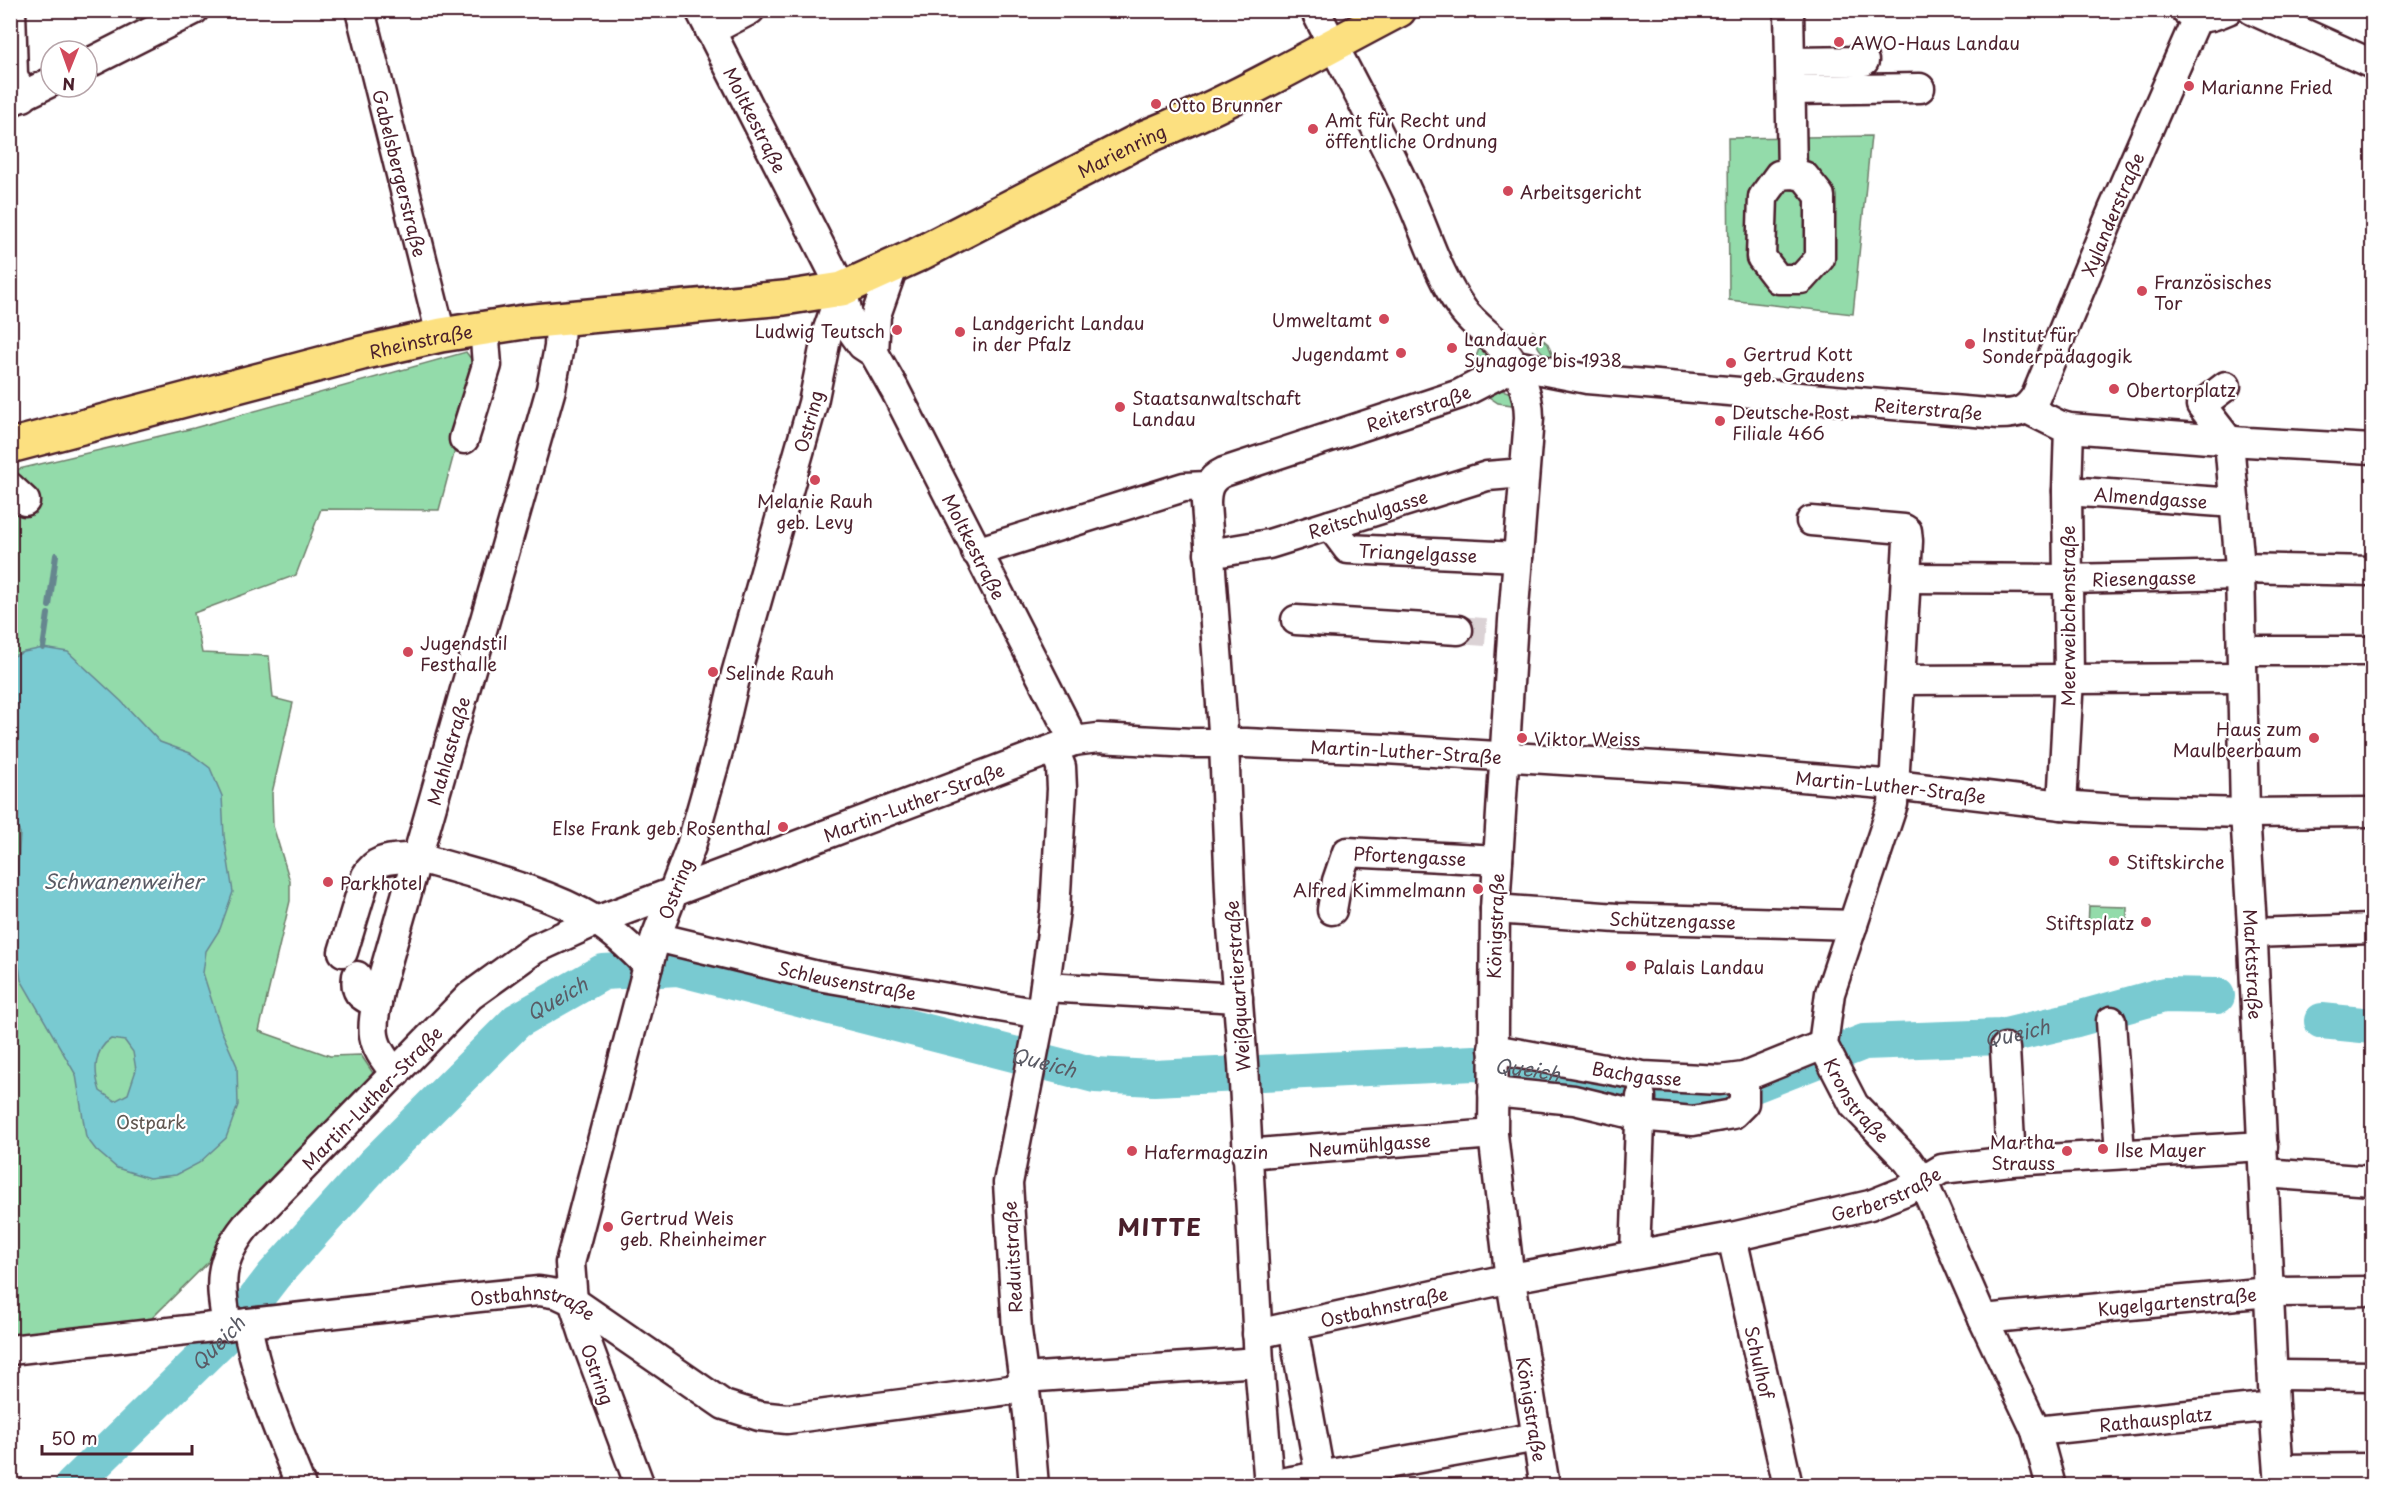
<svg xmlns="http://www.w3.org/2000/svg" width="2383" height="1496" font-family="'Playpen Sans',sans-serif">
<rect width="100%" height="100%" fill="#fff"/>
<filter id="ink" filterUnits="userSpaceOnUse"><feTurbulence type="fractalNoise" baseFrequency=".0167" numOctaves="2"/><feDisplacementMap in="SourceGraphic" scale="12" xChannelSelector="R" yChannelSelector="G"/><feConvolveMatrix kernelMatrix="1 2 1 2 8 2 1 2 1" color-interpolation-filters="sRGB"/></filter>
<g filter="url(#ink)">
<path fill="#93dbaa" stroke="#6e7d6a" stroke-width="1.5" d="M137 11H160L137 23Z
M1871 136 1853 314 1729 300 1728 138Z
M1533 331 1548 344 1554 359C1539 354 1536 345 1533 331Z
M1481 344 1489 352 1487 363 1476 376 1475 359Z
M466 352 477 367 439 510 321 509 296 575 194 613 202 653 269 656 273 698 293 703 272 793 273 826 290 881V901L259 1031 330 1056 361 1055 383 1088 152 1318 140 1323 11 1335 10 471 194 428Z
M1496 390C1510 390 1514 394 1519 406L1498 403 1486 395Z
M2089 906 2127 907V920L2112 928H2088Z"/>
<path fill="#79cad1" stroke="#66868f" stroke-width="1.5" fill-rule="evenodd" d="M43 648 68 652 121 701 160 742 190 753 210 768 222 796 224 836 233 892 220 929 206 951 203 973 221 1030 237 1066 238 1105 226 1138 199 1163 176 1175 149 1178 117 1168 96 1150 86 1137 76 1075 21 980 14 931 20 833 11 815V657L24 652ZM111 1039 125 1041 133 1052 136 1070 128 1094 115 1101 100 1091C94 1073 93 1050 111 1039Z"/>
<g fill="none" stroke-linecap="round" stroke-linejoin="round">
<path stroke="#66868f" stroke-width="6" d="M49 606 56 555
M43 648 48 614"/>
<g stroke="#79cad1" stroke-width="36">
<path d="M2322 1021 2372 1026"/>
<path id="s1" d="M72 1486 233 1328 274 1275 374 1164 517 1021 603 972 678 968 1095 1075 1154 1078 1474 1063 1533 1069 1657 1094 1687 1096 1744 1089 1864 1042 2001 1037 2077 1019 2164 995 2217 996"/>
</g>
<path stroke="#dbd2d5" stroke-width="28" stroke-dasharray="28 14" stroke-linecap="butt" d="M1458 630 1498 633"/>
<defs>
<g id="minor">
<path d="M11 10 13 75 23 97"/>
<path id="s2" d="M360 10 441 335"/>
<path id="s3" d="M700 10 842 289 852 331 862 345 874 353 895 390 1074 741"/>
<path id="s4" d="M1315 10C1347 73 1381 134 1410 198 1427 235 1438 276 1463 310 1472 322 1484 331 1495 341 1516 361 1529 389 1529 418L1513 620 1495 909 1493 1134 1508 1263 1545 1486"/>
<path d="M1789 10 1792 174"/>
<path d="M2185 10C2200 22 2212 17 2228 10"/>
<path d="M2252 10 2372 64"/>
<path d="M710 31 750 10"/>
<path d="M1791 62 1864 61"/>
<path d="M87 64 194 10"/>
<path d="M1791 90 1920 88"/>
<path d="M10 102 51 82"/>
<path d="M1792 174 1804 176 1820 196V258L1801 279H1778L1761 257 1763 197 1779 175Z"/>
<path d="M874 353 876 315 893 267"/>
<path d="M2226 386 2201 405 2229 441"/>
<path d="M2027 409 2059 425 2069 428 2247 442 2372 449"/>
<path d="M464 439 487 365 484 327"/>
<path id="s5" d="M2229 441 2240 568 2245 813 2253 943 2274 1406 2280 1486"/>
<path d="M10 487 25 501"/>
<path id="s6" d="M2067 491 2235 503"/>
<path id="s7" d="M1811 521 1904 529 1907 531 1908 541 1893 804 1830 993 1823 1045 1854 1105 1908 1161 1923 1182 1983 1319 2036 1431 2051 1486"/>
<path id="s8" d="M1330 525 1348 549 1518 557"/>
<path d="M976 552 1184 487 1208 486"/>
<path id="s9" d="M1209 554 1269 544 1487 476 1524 473"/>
<path d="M2240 568 2372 571"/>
<path id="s10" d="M1906 578 2068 579 2240 575"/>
<path d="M1296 620 1458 630"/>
<path d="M2242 651H2372"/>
<path d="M1901 680 2242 678"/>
<path d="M2062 805 2069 678 2067 491 2069 428"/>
<path id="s11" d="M1495 909 1617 918 1853 925"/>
<path id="s12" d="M1332 910 1337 881 1347 852 1498 860"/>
<path d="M2252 933 2372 929"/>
<path id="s13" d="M656 937 818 976 1041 1014"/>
<path d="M343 952 366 876C378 855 395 860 416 857 476 875 541 888 595 920 614 932 632 949 648 966"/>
<path d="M357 976C354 995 362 996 377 1004"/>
<path d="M1045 987 1238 998"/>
<path d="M2111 1021 2120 1154"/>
<path d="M2005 1048 2011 1161"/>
<path id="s14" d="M1493 1049 1643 1076 1720 1080 1744 1077 1823 1045"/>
<path id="s15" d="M396 1073C366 1041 372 1027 380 987L551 389 559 347 560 318"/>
<path d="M1493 1092 1574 1100 1640 1116 1693 1121 1733 1114 1744 1103V1077"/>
<path id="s16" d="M1246 1154 1493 1134"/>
<path d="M2264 1173 2372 1181"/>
<path id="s17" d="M1732 1237 1788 1486"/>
<path d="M1635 1254 1641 1097"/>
<path id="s18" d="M1983 1319 2269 1292 2372 1291"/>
<path d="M247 1323C256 1380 280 1433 301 1486"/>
<path id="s19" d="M227 1326C220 1283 217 1262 246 1226L470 996 535 949 596 921 1074 741 1098 738 1192 743H1246L1385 749 1706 769 1895 785 2062 805 2129 810 2245 813 2372 812"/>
<path d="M1293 1327 1320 1476"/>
<path id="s20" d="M1257 1334 1511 1278 1732 1237 1870 1205 1905 1191 1942 1169 2011 1161 2263 1146"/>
<path id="s21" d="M10 1350 479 1297 539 1291 558 1294 573 1301 724 1405 759 1416 787 1419 1025 1388"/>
<path d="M2273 1375 2372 1376"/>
<path d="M1023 1378 1259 1362"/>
<path id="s22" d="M2036 1431 2274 1406"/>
<path d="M2279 1469 2372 1468"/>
<path d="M1269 1485 1537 1437"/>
<path id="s23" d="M640 1486 585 1338 573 1301 570 1263 648 966 656 937 691 846 718 751 736 674 813 403 828 329 842 289"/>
<path d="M1034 1486 1028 1414 1017 1330 1008 1183 1041 1014 1055 910 1062 789 1061 767 1054 749"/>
<path id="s24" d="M1269 1486 1259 1362 1243 1064 1231 915 1224 744 1206 504C1206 489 1209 479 1224 472L1460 394 1516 365 1587 379 1999 414C2017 414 2026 412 2036 396L2112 212 2197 18"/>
</g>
<g id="major">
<path id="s25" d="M10 446 362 353 441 335 524 322 784 298 842 289 917 255 1148 136C1235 101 1316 53 1399 10"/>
</g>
</defs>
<use href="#minor" stroke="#4a1f2b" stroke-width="33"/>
<use href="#major" stroke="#4a1f2b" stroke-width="38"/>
<use href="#minor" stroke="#fff" stroke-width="28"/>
<use href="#major" stroke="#fce080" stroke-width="33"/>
</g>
</g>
<g fill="#d1495b" stroke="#fff" stroke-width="2">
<circle cx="1839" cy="42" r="6"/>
<circle cx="2189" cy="86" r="6"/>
<circle cx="1156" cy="104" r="6"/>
<circle cx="1313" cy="129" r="6"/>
<circle cx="1508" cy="191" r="6"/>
<circle cx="2142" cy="291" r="6"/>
<circle cx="1384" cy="319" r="6"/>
<circle cx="897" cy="330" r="6"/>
<circle cx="960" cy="332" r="6"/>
<circle cx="1970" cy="344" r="6"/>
<circle cx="1452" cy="348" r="6"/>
<circle cx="1401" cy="353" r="6"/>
<circle cx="1731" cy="363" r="6"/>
<circle cx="2114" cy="389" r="6"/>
<circle cx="1120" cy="407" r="6"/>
<circle cx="1720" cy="421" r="6"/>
<circle cx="815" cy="480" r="6"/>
<circle cx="408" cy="652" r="6"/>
<circle cx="713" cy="672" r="6"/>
<circle cx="1522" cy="738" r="6"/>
<circle cx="2314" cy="738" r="6"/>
<circle cx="783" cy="827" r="6"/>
<circle cx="2114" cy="861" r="6"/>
<circle cx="328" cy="882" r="6"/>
<circle cx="1478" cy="889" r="6"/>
<circle cx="2146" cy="922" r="6"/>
<circle cx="1631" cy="966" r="6"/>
<circle cx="2103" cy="1149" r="6"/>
<circle cx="1132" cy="1151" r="6"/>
<circle cx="2067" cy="1151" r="6"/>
<circle cx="608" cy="1227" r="6"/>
</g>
<g text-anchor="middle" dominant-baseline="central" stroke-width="4.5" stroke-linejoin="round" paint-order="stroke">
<g font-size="18" fill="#4a1f2b" stroke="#fff" text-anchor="start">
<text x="1851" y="42">AWO-Haus Landau</text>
<text x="2201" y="86">Marianne Fried</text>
<text x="1168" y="104">Otto Brunner</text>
<text x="1325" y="119">Amt für Recht und<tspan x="1325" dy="21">öffentliche Ordnung</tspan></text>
<text x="1520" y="191">Arbeitsgericht</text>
<text x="2154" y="281">Französisches<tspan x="2154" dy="21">Tor</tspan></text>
<text x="1372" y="319" text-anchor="end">Umweltamt</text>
<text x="972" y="322">Landgericht Landau<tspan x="972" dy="21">in der Pfalz</tspan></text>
<text x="885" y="330" text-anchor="end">Ludwig Teutsch</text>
<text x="1982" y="334">Institut für<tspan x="1982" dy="21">Sonderpädagogik</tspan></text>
<text x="1464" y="338">Landauer<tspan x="1464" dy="21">Synagoge bis 1938</tspan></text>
<text x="1389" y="353" text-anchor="end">Jugendamt</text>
<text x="1743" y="353">Gertrud Kott<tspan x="1743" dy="21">geb. Graudens</tspan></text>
<text x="2126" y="389">Obertorplatz</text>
<text x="1132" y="397">Staatsanwaltschaft<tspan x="1132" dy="21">Landau</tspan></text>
<text x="1732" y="411">Deutsche Post<tspan x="1732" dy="21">Filiale 466</tspan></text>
<text x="815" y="500" text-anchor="middle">Melanie Rauh<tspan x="815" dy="21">geb. Levy</tspan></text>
<text x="420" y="642">Jugendstil<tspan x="420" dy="21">Festhalle</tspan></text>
<text x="725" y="672">Selinde Rauh</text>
<text x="2302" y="728" text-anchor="end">Haus zum<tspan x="2302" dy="21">Maulbeerbaum</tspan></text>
<text x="1534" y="738">Viktor Weiss</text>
<text x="771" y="827" text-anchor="end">Else Frank geb. Rosenthal</text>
<text x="2126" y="861">Stiftskirche</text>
<text x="340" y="882">Parkhotel</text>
<text x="1466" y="889" text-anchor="end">Alfred Kimmelmann</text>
<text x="2134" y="922" text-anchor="end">Stiftsplatz</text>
<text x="1643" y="966">Palais Landau</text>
<text x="2055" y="1141" text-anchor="end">Martha<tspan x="2055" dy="21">Strauss</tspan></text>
<text x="2115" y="1149">Ilse Mayer</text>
<text x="1144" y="1151">Hafermagazin</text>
<text x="620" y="1217">Gertrud Weis<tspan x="620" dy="21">geb. Rheinheimer</tspan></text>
</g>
<g font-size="18" fill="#4a1f2b" stroke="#fff">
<text stroke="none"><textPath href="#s3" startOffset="123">Moltkestraße</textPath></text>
<text stroke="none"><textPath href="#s25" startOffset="1161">Marienring</textPath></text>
<text stroke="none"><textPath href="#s2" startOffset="168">Gabelsbergerstraße</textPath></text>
<text stroke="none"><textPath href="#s24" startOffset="2062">Xylanderstraße</textPath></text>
<text stroke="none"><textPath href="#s25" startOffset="424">Rheinstraße</textPath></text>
<text stroke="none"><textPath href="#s24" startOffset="1228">Reiterstraße</textPath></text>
<text stroke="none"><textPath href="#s24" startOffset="1750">Reiterstraße</textPath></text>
<text stroke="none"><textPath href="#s23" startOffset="1110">Ostring</textPath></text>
<text stroke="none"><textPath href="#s6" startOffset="84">Almendgasse</textPath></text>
<text stroke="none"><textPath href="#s9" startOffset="164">Reitschulgasse</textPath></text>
<text stroke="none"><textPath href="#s3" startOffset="606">Moltkestraße</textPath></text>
<text stroke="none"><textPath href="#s8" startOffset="100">Triangelgasse</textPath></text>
<text stroke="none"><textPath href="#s10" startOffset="238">Riesengasse</textPath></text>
<text transform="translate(2067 616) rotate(-90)">Meerweibchenstraße</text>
<text stroke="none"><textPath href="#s15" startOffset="339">Mahlastraße</textPath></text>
<text stroke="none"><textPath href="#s19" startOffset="1418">Martin-Luther-Straße</textPath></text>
<text stroke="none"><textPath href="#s19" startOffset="1904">Martin-Luther-Straße</textPath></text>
<text stroke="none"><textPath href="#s19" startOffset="914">Martin-Luther-Straße</textPath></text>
<text stroke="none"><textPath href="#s12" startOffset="123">Pfortengasse</textPath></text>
<text stroke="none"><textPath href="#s23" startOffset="624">Ostring</textPath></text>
<text stroke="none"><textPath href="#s11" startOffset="178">Schützengasse</textPath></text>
<text transform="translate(1495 926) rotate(-88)">Königstraße</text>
<text stroke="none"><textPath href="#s5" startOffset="524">Marktstraße</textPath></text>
<text stroke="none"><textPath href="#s13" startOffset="196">Schleusenstraße</textPath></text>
<text transform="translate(1237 986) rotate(-94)">Weißquartierstraße</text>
<text stroke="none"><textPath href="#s14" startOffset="146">Bachgasse</textPath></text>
<text stroke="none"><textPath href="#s19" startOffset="286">Martin-Luther-Straße</textPath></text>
<text stroke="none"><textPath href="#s7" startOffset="687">Kronstraße</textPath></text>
<text stroke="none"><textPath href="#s16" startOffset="124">Neumühlgasse</textPath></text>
<text stroke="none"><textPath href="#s20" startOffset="645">Gerberstraße</textPath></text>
<text transform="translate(1012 1257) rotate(-93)">Reduitstraße</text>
<text stroke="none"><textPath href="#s18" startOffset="195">Kugelgartenstraße</textPath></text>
<text stroke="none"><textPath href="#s20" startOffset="130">Ostbahnstraße</textPath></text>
<text stroke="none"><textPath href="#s21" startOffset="528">Ostbahnstraße</textPath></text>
<text stroke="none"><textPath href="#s17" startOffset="128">Schulhof</textPath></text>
<text transform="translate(598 1374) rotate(70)">Ostring</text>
<text stroke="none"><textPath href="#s4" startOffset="1461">Königstraße</textPath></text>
<text stroke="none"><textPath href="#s22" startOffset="120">Rathausplatz</textPath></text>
</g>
<g font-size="18" fill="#605751" stroke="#fff">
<text x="151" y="1121">Ostpark</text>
</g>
<g font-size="20" font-style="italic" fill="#5a5b65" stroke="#fff">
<text x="123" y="881">Schwanenweiher</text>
<text stroke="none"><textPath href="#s1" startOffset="690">Queich</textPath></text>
<text stroke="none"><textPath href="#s1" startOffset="2184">Queich</textPath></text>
<text stroke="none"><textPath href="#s1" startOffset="1196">Queich</textPath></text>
<text stroke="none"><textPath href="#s1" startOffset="1682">Queich</textPath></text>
<text stroke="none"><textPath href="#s1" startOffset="204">Queich</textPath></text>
</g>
<g font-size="24" font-weight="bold" letter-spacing="1.5" fill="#4a1f2b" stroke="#fff">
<text x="1160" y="1226">MITTE</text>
</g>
</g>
<rect width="2383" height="1496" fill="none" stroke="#fff" stroke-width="36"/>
<rect x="18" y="18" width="2347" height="1460" fill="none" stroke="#4a1f2b" stroke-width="2" filter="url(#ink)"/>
<g transform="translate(69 69) rotate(181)"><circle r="28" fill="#ffffff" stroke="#b7a5aa" stroke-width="1.5"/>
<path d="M0-4.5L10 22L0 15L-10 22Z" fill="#d1495b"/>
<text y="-9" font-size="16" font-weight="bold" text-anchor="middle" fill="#4a1f2b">N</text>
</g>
<path d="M42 1445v9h150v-9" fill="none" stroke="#4a1f2b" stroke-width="3"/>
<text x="51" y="1445" font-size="18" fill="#4a1f2b" stroke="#ffffff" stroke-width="4.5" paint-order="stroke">50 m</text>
</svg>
